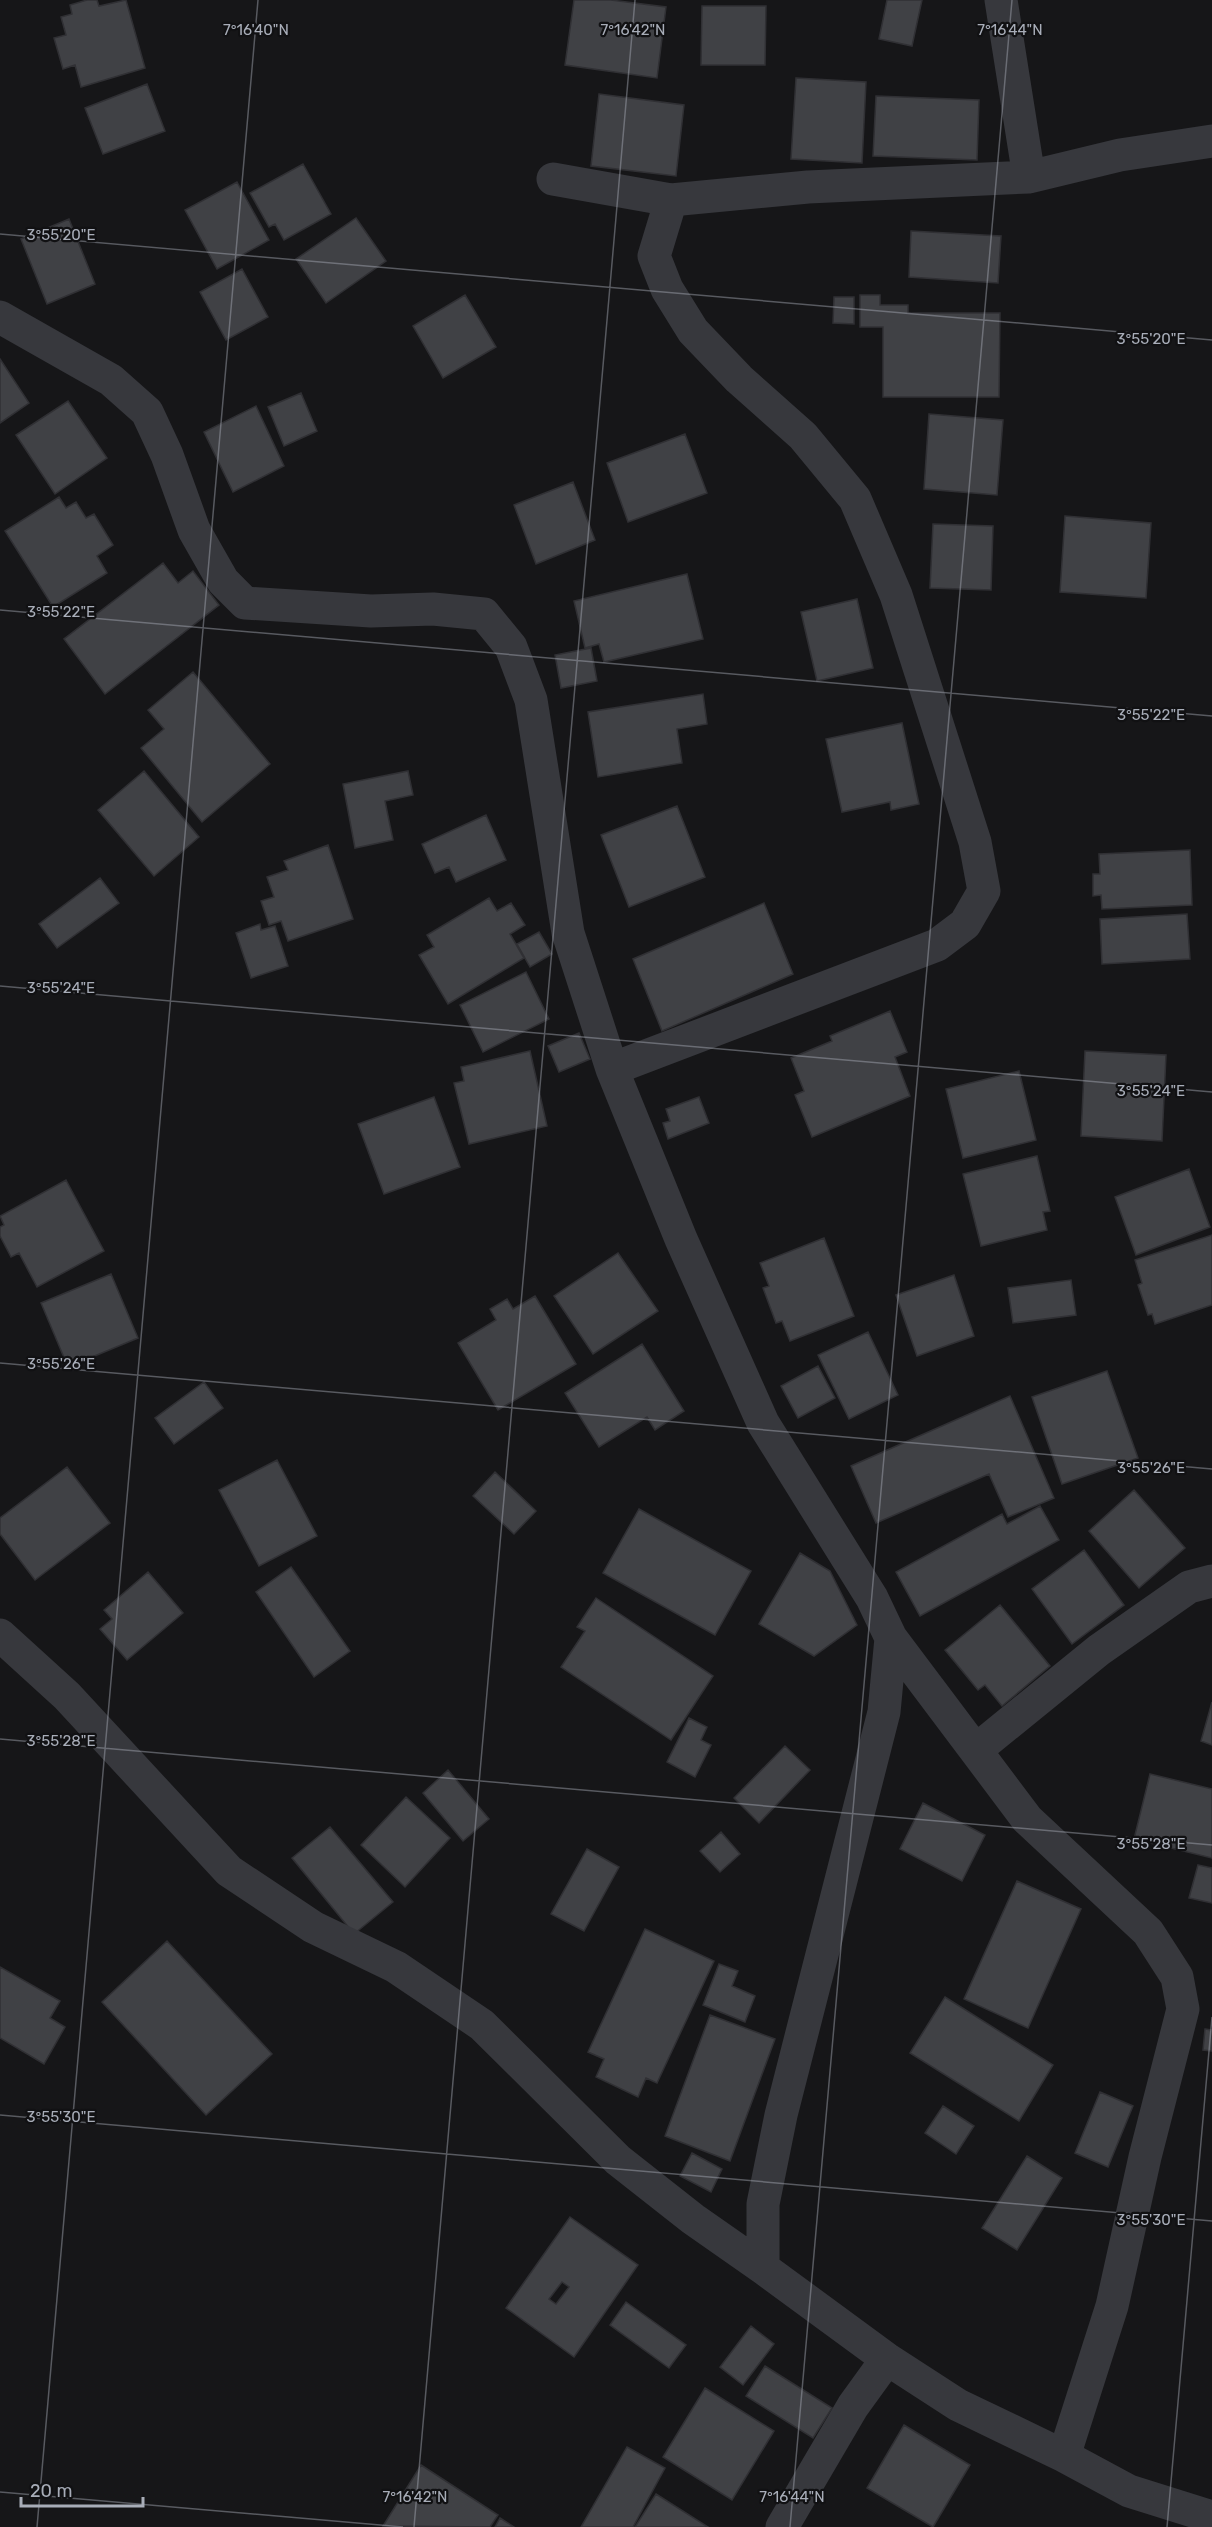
<svg xmlns="http://www.w3.org/2000/svg" width="1212" height="2527" font-family="Rubik,sans-serif">
<rect width="100%" height="100%" fill="#161618"/>
<path fill="#404145" stroke="#303034" stroke-width="1.5" fill-rule="evenodd" d="M87 0H97L99 6 126 0 145 68 81 87 75 65 63 69 54 38 66 35 61 17 72 14 70 5Z
M574 0H611L666 7 657 78 565 65Z
M887 0H922L912 46 879 39Z
M702 6H766L765 65H701Z
M796 78 866 82 862 163 791 159Z
M147 84 165 131 103 154 85 108Z
M599 94 684 105 676 176 591 166Z
M876 96 979 100 977 160 873 156Z
M303 164 331 214 284 240 275 224 269 227 250 193Z
M237 182 269 240 217 269 185 210Z
M356 218 386 261 326 303 296 259Z
M69 219 95 284 47 304 21 239Z
M911 231 1001 236 998 283 909 277Z
M242 269 268 317 226 340 200 292Z
M465 295 496 347 443 378 413 326Z
M860 295H880V305H908V313H1000L999 397H883V327H860Z
M834 297H854V324L833 323Z
M0 359 29 403 0 423Z
M301 393 317 431 284 446 268 407Z
M68 401 107 458 55 494 16 435Z
M256 406 284 466 233 492 204 432Z
M929 414 1003 420 997 495 924 489Z
M685 434 707 493 628 522 607 463Z
M573 482 595 540 536 564 514 505Z
M59 497 66 508 76 502 86 518 94 514 113 545 97 556 107 573 53 607 5 531Z
M1065 516 1151 523 1146 598 1060 592Z
M933 524 993 526 991 590 930 588Z
M163 563 178 583 193 571 219 605 105 694 64 639Z
M687 574 703 639 604 662 599 644 585 648 574 601Z
M857 599 873 668 817 681 801 612Z
M591 648 597 681 561 688 555 655Z
M193 672 270 764 202 822 141 748 164 729 148 710Z
M703 694 707 724 677 729 682 763 598 777 588 712Z
M902 723 919 804 891 810 890 802 842 812 826 739Z
M144 771 199 837 154 876 98 810Z
M408 771 413 795 385 801 393 840 355 848 343 784Z
M677 806 705 877 629 907 601 835Z
M486 815 506 860 456 882 449 867 435 873 422 844Z
M328 845 353 919 288 941 281 921 269 925 261 901 274 897 267 877 288 870 284 861Z
M1190 850 1192 905 1102 909 1101 895 1093 896V874H1100L1099 854Z
M100 878 119 903 57 948 39 924Z
M489 898 497 911 511 903 525 925 510 934 524 958 448 1004 419 955 434 947 427 935Z
M764 903 793 974 662 1031 633 959Z
M1187 914 1190 959 1102 964 1100 919Z
M260 924 261 930 275 926 288 966 251 978 236 933Z
M539 932 552 954 530 967 517 944Z
M526 972 549 1019 483 1052 460 1005Z
M890 1011 907 1052 895 1057 910 1096 812 1137 795 1095 804 1091 791 1058 832 1041 830 1036Z
M579 1033 590 1059 559 1072 548 1046Z
M530 1051 547 1126 469 1144 454 1083 464 1081 461 1067Z
M1085 1051 1166 1055 1162 1141 1081 1136Z
M1019 1071 1036 1140 963 1158 946 1089Z
M434 1097 460 1167 384 1194 358 1124Z
M699 1097 709 1123 668 1139 663 1123 670 1121 666 1109Z
M1037 1156 1050 1211 1043 1212 1047 1230 981 1246 963 1174Z
M1189 1169 1210 1227 1136 1255 1115 1197Z
M66 1180 104 1251 37 1287 19 1253 11 1257 0 1236V1227L4 1225 0 1216Z
M1212 1235V1305L1155 1324 1152 1314 1148 1315 1138 1285 1142 1283 1135 1260Z
M824 1238 854 1316 790 1341 782 1321 776 1323 763 1288 769 1286 760 1263Z
M618 1253 658 1311 593 1354 554 1296Z
M111 1274 138 1338 68 1367 41 1303Z
M954 1275 974 1336 917 1356 896 1295Z
M1071 1280 1076 1315 1013 1323 1008 1288Z
M535 1296 576 1364 498 1410 458 1343 496 1320 490 1309 507 1299 513 1309Z
M868 1332 898 1395 849 1419 818 1355Z
M642 1344 684 1411 655 1430 647 1417 599 1447 565 1393Z
M818 1366 835 1398 798 1418 781 1386Z
M1107 1371 1138 1458 1062 1484 1032 1397Z
M204 1382 223 1408 174 1444 155 1418Z
M1010 1396 1054 1498 1008 1517 989 1474 876 1523 851 1466Z
M277 1460 317 1536 259 1566 219 1490Z
M67 1467 110 1523 35 1580 0 1534V1518Z
M495 1472 536 1511 514 1534 473 1496Z
M1134 1490 1185 1548 1139 1588 1089 1531Z
M1040 1506 1059 1540 920 1616 896 1572 1002 1514 1007 1524Z
M639 1509 751 1571 715 1635 603 1573Z
M1084 1550 1124 1605 1072 1644 1032 1589Z
M800 1553 830 1571 857 1625 814 1656 759 1624Z
M291 1567 350 1651 314 1677 256 1592Z
M148 1572 183 1613 127 1660 100 1629 112 1619 104 1610Z
M596 1598 713 1676 671 1740 561 1667 585 1631 577 1627Z
M1000 1605 1050 1666 1002 1706 985 1685 978 1690 945 1650Z
M1212 1702V1745L1201 1741Z
M689 1718 707 1727 701 1740 711 1745 695 1777 667 1762Z
M785 1746 810 1770 759 1823 734 1798Z
M448 1770 489 1819 463 1841 423 1793Z
M1150 1774 1212 1789V1858L1134 1839Z
M406 1797 450 1838 405 1887 361 1845Z
M923 1803 985 1835 962 1881 900 1849Z
M330 1827 393 1902 354 1934 292 1858Z
M721 1832 740 1854 720 1872 700 1851Z
M587 1849 619 1867 584 1931 551 1914Z
M1198 1865 1212 1868V1903L1189 1898Z
M1017 1881 1081 1909 1028 2028 964 1999Z
M645 1929 714 1961 657 2083 646 2078 638 2097 596 2077 604 2059 588 2052Z
M167 1941 272 2054 206 2115 102 2002Z
M719 1964 738 1971 732 1986 755 1996 745 2022 703 2005Z
M0 1967 60 2001 50 2018 65 2027 44 2064 0 2038Z
M945 1997 1053 2065 1019 2121 910 2053Z
M710 2015 775 2039 730 2161 665 2136Z
M1205 2029 1212 2030V2051L1203 2050Z
M1100 2092 1133 2106 1108 2167 1075 2153Z
M943 2106 974 2126 956 2154 925 2133Z
M692 2153 722 2169 711 2192 680 2176Z
M1027 2156 1062 2178 1017 2250 982 2228Z
M570 2217 638 2265 574 2357 506 2308ZM562 2282 569 2287 556 2304 549 2299Z
M626 2302 686 2345 669 2368 610 2325Z
M751 2326 774 2344 743 2385 720 2367Z
M765 2366 832 2408 813 2438 746 2396Z
M705 2388 774 2431 732 2500 663 2457Z
M904 2425 970 2465 933 2527 867 2488Z
M627 2447 665 2468 633 2527H581Z
M421 2465 498 2515 490 2527 383 2526Z
M656 2494 708 2527H635Z
M500 2518 514 2527H495Z"/>
<g fill="none" stroke-linecap="round" stroke-linejoin="round">
<path stroke="#37383d" stroke-width="33" d="M1001 0 1029 177
M553 179 671 200 808 187 1029 177 1120 155 1212 141
M0 317 111 380 147 412 167 455 194 530 223 581 245 603 371 611 433 609 484 614 511 647 531 700 568 933 612 1069 681 1239 763 1423 872 1598 891 1638 884 1712 781 2115 763 2204V2268L887 2359 958 2405 1064 2456 1129 2491 1212 2517
M612 1069 937 945 965 924 984 891 975 842 896 595 855 499 803 436 739 379 693 331 667 289 654 256 671 200
M0 1635 67 1696 229 1871 313 1927 396 1967 482 2025 618 2160 693 2219 763 2268
M891 1638 1027 1819 1148 1932 1177 1977 1183 2009 1145 2157 1112 2306 1064 2456
M976 1750 1099 1650 1189 1587 1212 1581
M782 2527 853 2406 887 2359"/>
</g>
<path fill="none" stroke="#a8adb8" stroke-width="1.5" stroke-opacity="0.45" d="M0 234 1212 340M0 610 1212 716M0 986 1212 1092M0 1363 1212 1469M0 1739 1212 1845M0 2115 1212 2221M0 2492 403 2527M37 2527 258 0M414 2527 635 0M790 2527 1012 0M1167 2527 1212 2017"/>
<g font-size="15" text-anchor="middle" fill="#a8adb8" stroke="#111113" stroke-width="4.5" stroke-linejoin="round" paint-order="stroke">
<text x="256" y="35">7°16'40"N</text>
<text x="633" y="35">7°16'42"N</text>
<text x="1010" y="35">7°16'44"N</text>
<text x="61" y="240">3°55'20"E</text>
<text x="1151" y="344">3°55'20"E</text>
<text x="61" y="617">3°55'22"E</text>
<text x="1151" y="720">3°55'22"E</text>
<text x="61" y="993">3°55'24"E</text>
<text x="1151" y="1096">3°55'24"E</text>
<text x="61" y="1369">3°55'26"E</text>
<text x="1151" y="1473">3°55'26"E</text>
<text x="61" y="1746">3°55'28"E</text>
<text x="1151" y="1849">3°55'28"E</text>
<text x="61" y="2122">3°55'30"E</text>
<text x="1151" y="2225">3°55'30"E</text>
<text x="415" y="2502">7°16'42"N</text>
<text x="792" y="2502">7°16'44"N</text>
</g>
<path d="M21 2497v9h122v-9" fill="none" stroke="#a8adb8" stroke-width="3"/>
<text x="30" y="2497" font-size="18" fill="#a8adb8" stroke="#111113" stroke-width="4.5" paint-order="stroke">20 m</text>
</svg>
